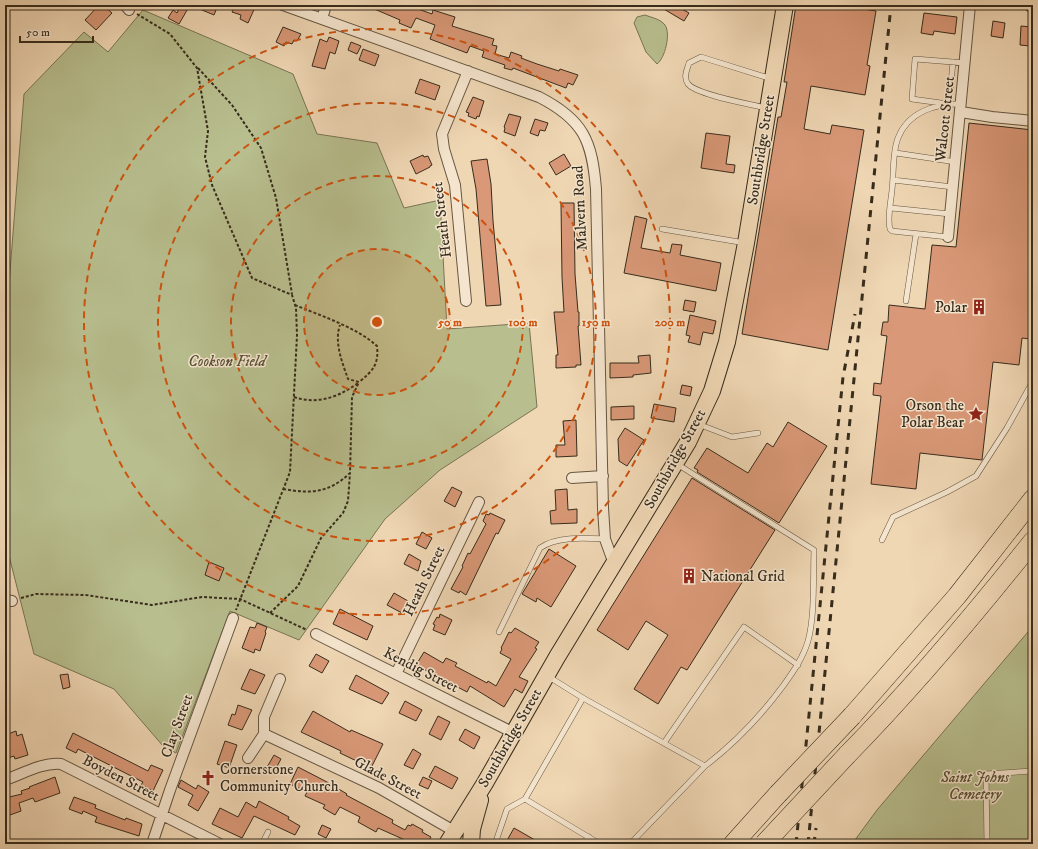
<svg xmlns="http://www.w3.org/2000/svg" width="1038" height="849" font-family="'IM FELL DW Pica',serif">
<rect width="100%" height="100%" fill="#f0d7b4"/>
<filter id="stains"><feTurbulence type="fractalNoise" baseFrequency=".005" numOctaves="4"/><feColorMatrix values="0 0 0 0 .2 0 0 0 0 .09 0 0 0 0 .02 0 0 0 .5 -.17"/></filter>
<radialGradient id="worn" r=".72"><stop offset=".6" stop-color="#630" stop-opacity="0"/><stop offset="1" stop-color="#630" stop-opacity=".3"/></radialGradient>
<path fill="#b8be8e" stroke="#787555" d="M143 10 293 74 317 134 377 143 404 208 440 200 447 329 529 323 537 407 440 470 385 519 299 640 230 611 176 753 163 746 114 689 34 654 5 540V339L9 284 24 94 84 32 108 52Z
M645 15C653 18 660 19 665 25 671 34 665 58 657 64L646 52 634 23 637 17Z
M1033 626V844H852L877 810Z"/>
<path fill="#d99877" stroke="#372c1c" d="M99 5H103L112 13 96 30 85 20Z
M181 5H218L214 15 190 5 179 24 168 18 173 10 177 13Z
M235 5H256L248 23 240 19 241 15 232 12Z
M365 5H407L432 14 433 10 455 17 452 26 494 39 492 45 497 46 495 54 509 58 511 52 522 56 521 58 537 64 559 71 560 69 578 75 573 85 568 83 566 88 513 68 512 70 504 68 505 65 482 57 484 51 470 46 467 53 430 39 435 25 416 18 411 28 399 23 400 20Z
M657 5H675L689 13 684 21Z
M796 5H839L876 11 867 65 870 66 865 95 811 86 804 129 830 134 832 125 864 130 828 350 742 334 778 117H781L787 82H784Z
M924 13 957 17 955 34 934 31 933 35 921 33Z
M993 21 1005 23 1003 38 991 36Z
M1021 26 1031 27 1030 46 1020 45Z
M283 27 301 34 297 41 294 40 292 44 286 42 284 46 276 42Z
M329 37 339 41 335 54 330 52 325 69 312 66 320 39 327 42Z
M351 42 361 46 357 54 348 50Z
M363 49 379 55 375 66 359 60Z
M420 79 440 86 435 100 415 93Z
M473 97 484 101 479 117 477 116 476 119 468 116 469 113 466 112Z
M509 114 521 117 515 136 504 132 505 128 504 127Z
M535 119 548 123 545 131 540 130 538 136 530 133Z
M969 123 1033 130V311L1030 339 1022 338 1019 365 993 362 982 460 920 453 916 489 871 484 881 396 873 395 874 383 881 384 887 336 881 335 883 322H888L889 305 925 309 932 245 956 247Z
M706 133 730 136 726 164 735 165 734 173 701 168Z
M564 154 571 166 556 175 549 163Z
M423 155 424 157 428 156 432 165 430 166V167L416 174 410 161Z
M487 159 491 184 493 221 501 305 486 306 476 189 471 161Z
M561 203H574L575 274 578 312H579V326H578L581 365H576V367L556 368V355H558L554 312H564L562 277Z
M635 216 647 219 641 248 670 253 672 244 682 245 680 255 721 263 716 291 624 273Z
M685 300 696 302 694 312 683 310Z
M690 315 716 321 713 334 703 332 700 345 688 342 690 336 686 335Z
M650 355 651 373 633 375V377L610 378V363H639L638 356Z
M682 385 692 387 690 396 680 394Z
M654 404 676 408 674 422 651 418Z
M634 406V419L611 420V407Z
M576 420 577 456 556 457V445H565L563 421Z
M788 422 827 446 779 523 697 472 698 470 694 468 707 448 748 473 767 443 773 447Z
M625 428 644 440 627 466 619 461 618 439Z
M692 478 775 530 687 670 681 667 658 704 634 689 668 635 646 621 628 650 597 630Z
M452 487 462 492 455 507 444 501Z
M567 489 568 510 577 509V523L551 524 550 511 556 510 555 490Z
M490 513 505 520 498 534 496 533 466 595 460 591 459 593 451 589 463 567 462 566 468 553 470 554 486 524 483 521 486 514 489 515Z
M422 532 432 538 426 549 416 544Z
M549 549 576 566 551 607 537 598 536 602 522 594Z
M409 554 421 561 418 571 404 564Z
M209 562 224 568 219 581 205 575Z
M394 593 408 601 402 613 387 605Z
M340 609 373 626 367 640 333 624Z
M440 614 452 620 445 635 433 630 435 625 433 624 437 617 439 618Z
M257 623 267 627 265 632 266 633 260 651 255 649 254 653 242 648 250 627 255 628Z
M515 628 539 642 535 648 537 649 519 677 528 681 522 693 515 689 504 707 470 686 467 692 416 665 424 652 443 663 446 658 457 663 455 666 487 683 488 681 496 686 511 659 500 653 502 649 501 648 509 632 511 633Z
M316 654 329 661 322 673 309 666Z
M250 669 265 675 255 694 241 689Z
M68 674 70 687 63 689 60 675Z
M356 675 389 693 382 704 349 689Z
M405 701 422 710 416 721 399 713Z
M238 705 252 710 242 730 228 725 232 714 235 715Z
M313 711 350 732 351 730 383 744 371 768 340 753 341 751 301 732Z
M438 716 450 722 441 740 429 734Z
M465 729 480 737 474 749 459 740Z
M16 731 17 736 22 734 28 755 15 759 14 756 5 759V735Z
M73 733 148 771 151 765 163 770 153 791 141 785 143 782 78 749 76 753 66 748Z
M225 741 237 745 229 768 217 764Z
M413 749 421 754 413 769 404 765Z
M274 755 281 759 273 774 266 769Z
M435 766 458 778 452 789 429 777Z
M298 767 327 782 347 794 346 795 393 820 392 823 405 830 408 825 411 826 412 824 423 830 422 832 431 837 427 844H414L378 828 376 832 358 822 360 817 340 807 335 815 323 808 325 805 305 796 307 792 290 784Z
M55 777 60 793 35 802 33 798 19 803 21 811 10 815 5 798 22 794 21 791 30 788 29 787Z
M423 777 432 781 428 789 419 785Z
M181 780 196 789 198 785 209 792 198 811 188 805 193 795 178 787Z
M74 797 96 805 95 808 125 820 126 818 142 824 139 836 95 822 97 817 83 811 82 814 69 809Z
M259 801 289 817 288 819 300 826 295 835 254 816 242 838 212 824 220 808 238 817 246 802 256 808Z
M322 825 331 829 326 838 318 834Z
M514 828 542 844H505Z"/>
<g fill="none" stroke-linecap="round" stroke-linejoin="round">
<defs>
<path id="service" d="M941 103 912 99 915 59 965 63
M949 104 953 62
M766 108C750 104 697 95 688 84 683 77 687 70 689 63L701 57 772 79
M896 153 956 162
M893 180 953 187
M891 208 950 214
M662 229 745 243
M948 237 892 231 890 229C887 218 891 201 892 190 894 173 892 153 898 138 908 112 936 103 961 104
M906 301 916 234
M698 424 732 437 758 433
M677 464 814 550C813 577 815 616 808 641 803 658 793 672 783 686 760 717 736 742 705 766
M882 540 893 517 947 492 976 476 1007 428 1033 381
M499 632 540 548C557 536 585 538 605 539
M549 677 583 698 705 766 630 844
M583 698 525 799 600 844
M664 743 744 627 798 665
M262 844 268 832
M495 844 507 809 525 799
M583 844 589 837
M987 844 986 774 1033 771"/>
<path id="minor" d="M125 5 129 10
M283 5 539 97C584 120 592 141 596 189L603 508 605 539 614 564
M322 19 326 5
M961 112 992 117 1033 121
M948 237 970 5
M466 301 455 185 444 149 442 134 468 71
M572 478 603 476
M5 600 12 601
M316 634 514 733
M396 674 479 502
M264 734 379 788 454 831
M248 758 264 734V717L280 679
M5 780C22 774 43 762 61 764L220 844
M152 844 170 790 233 618"/>
<path id="secondary" d="M1032 5H1033"/>
<path id="primary" d="M447 844 485 783 557 657 688 442 712 391 727 342 746 243 785 5
M471 844 472 829 480 800"/>
<path id="motorway" d="M852 716 957 596 1033 499
M847 755C913 688 974 615 1033 541
M733 844 778 794"/>
</defs>
<use href="#service" stroke="#655742" stroke-width="6"/>
<use href="#minor" stroke="#655742" stroke-width="12"/>
<use href="#secondary" stroke="#372c1c" stroke-width="16"/>
<use href="#primary" stroke="#372c1c" stroke-width="18"/>
<use href="#motorway" stroke="#372c1c" stroke-width="20"/>
<path stroke="#372c1c" stroke-width="2" stroke-dasharray="3 2" stroke-linecap="butt" d="M137 14 170 34 197 68 208 131 205 157 212 185 252 278 292 295 296 308 297 335 290 472 236 610
M198 68 232 105 261 148 276 198 292 294
M295 305C321 316 356 327 377 346 379 364 373 371 359 382L348 379C342 362 334 342 340 325
M294 397C317 405 339 397 358 383
M283 489C311 494 329 493 350 473L352 397 359 382
M21 598 36 594 86 595 152 605 202 597 240 599 307 630
M270 613 298 586 321 538 343 513 348 501 350 473"/>
<use href="#service" stroke="#f5e5ce" stroke-width="5"/>
<use href="#minor" stroke="#f5e5ce" stroke-width="10"/>
<use href="#secondary" stroke="#f5e5ce" stroke-width="14"/>
<use href="#primary" stroke="#f0d7b4" stroke-width="16"/>
<use href="#motorway" stroke="#f0d7b4" stroke-width="19"/>
<path stroke="#372c1c" stroke-width="3" stroke-dasharray="7 7" stroke-linecap="butt" d="M796 844 843 377 855 314
M808 844 891 5
M814 844 816 828"/>
<defs>
<path id="motorway-bridge" d="M778 794 852 716
M764 844 847 755"/>
</defs>
<use href="#motorway-bridge" stroke="#372c1c" stroke-width="20" stroke-linecap="butt"/>
<use href="#motorway-bridge" stroke="#f0d7b4" stroke-width="19"/>
</g>
<circle cx="377" cy="322" r="73" fill="#cd520e" fill-opacity=".12"/>
<g fill="none" stroke="#cd520e" stroke-width="2" stroke-dasharray="7 5">
<circle cx="377" cy="322" r="73"/>
<circle cx="377" cy="322" r="146"/>
<circle cx="377" cy="322" r="219"/>
<circle cx="377" cy="322" r="293"/>
</g>
<defs>
<symbol id="building-bare" viewBox="-9 -9 18 18"><path d="M-4-6H4V6H1V3H-1V6H-4ZM-2.5-4.3h1.7v1.8h-1.7ZM.8-4.3h1.7v1.8H.8ZM-2.5-1h1.7V.8h-1.7ZM.8-1h1.7V.8H.8Z" fill="#8f2418" stroke="#f5e5ce" stroke-width="2.5" paint-order="stroke"/></symbol>
<symbol id="sight-bare" viewBox="-9 -9 18 18"><path d="M0-6L1.8-2.2L6-1.7L2.9 1.2L3.7 5.4L0 3.3L-3.7 5.4L-2.9 1.2L-6-1.7L-1.8-2.2Z" fill="#8f2418" stroke="#f5e5ce" stroke-width="2.5" paint-order="stroke"/></symbol>
<symbol id="church-bare" viewBox="-9 -9 18 18"><path d="M-1.2-6h2.4v3.5h3.3v2.4h-3.3V6h-2.4V-.1h-3.3v-2.4h3.3Z" fill="#8f2418" stroke="#f5e5ce" stroke-width="2.5" paint-order="stroke"/></symbol>
</defs>
<g fill-rule="evenodd">
<use href="#building-bare" x="968" y="296" width="22" height="22"/>
<use href="#sight-bare" x="965" y="403" width="22" height="22"/>
<use href="#building-bare" x="678" y="565" width="22" height="22"/>
<use href="#church-bare" x="197" y="767" width="22" height="22"/>
</g>
<g text-anchor="middle" dominant-baseline="central" stroke-width="3" stroke-linejoin="round" paint-order="stroke">
<g font-size="15" fill="#372c1c" stroke="#f5e5ce">
<text transform="translate(945 119) rotate(-84)">Walcott Street</text>
<text transform="translate(761 150) rotate(-81)">Southbridge Street</text>
<text transform="translate(580 208) rotate(-93)">Malvern Road</text>
<text transform="translate(442 220) rotate(-97)">Heath Street</text>
<text transform="translate(675 459) rotate(-61)">Southbridge Street</text>
<text transform="translate(424 581) rotate(-64)">Heath Street</text>
<text transform="translate(421 670) rotate(27)">Kendig Street</text>
<text transform="translate(177 726) rotate(-70)">Clay Street</text>
<text transform="translate(510 738) rotate(-60)">Southbridge Street</text>
<text transform="translate(121 778) rotate(27)">Boyden Street</text>
<text transform="translate(388 778) rotate(28)">Glade Street</text>
</g>
<g font-size="15" fill="#372c1c" stroke="#f5e5ce" text-anchor="end">
<text x="967" y="307">Polar</text>
<text x="964" y="405">Orson the<tspan x="964" dy="17">Polar Bear</tspan></text>
<text x="701" y="576" text-anchor="start">National Grid</text>
<text x="220" y="769" text-anchor="start">Cornerstone<tspan x="220" dy="17">Community Church</tspan></text>
</g>
<g font-size="15" font-style="italic" fill="#575038" stroke="#f5e5ce">
<text x="227" y="361">Cookson Field</text>
<text x="975" y="777">Saint Johns<tspan x="975" dy="17">Cemetery</tspan></text>
</g>
</g>
<circle cx="377" cy="322" r="6" fill="#cd520e" stroke="#f5e5ce" stroke-width="2"/>
<g font-size="12" text-anchor="middle" font-weight="bold" fill="#cd520e" stroke="#f5e5ce" stroke-width="3" stroke-linejoin="round" paint-order="stroke">
<text x="450" y="326">50 m</text>
<text x="523" y="326">100 m</text>
<text x="596" y="326">150 m</text>
<text x="670" y="326">200 m</text>
</g>
<rect width="1038" height="849" fill="none" stroke="#f0d7b4" stroke-width="20"/>
<rect x="6" y="6" width="1026" height="837" fill="none" stroke="#372c1c" stroke-width="2"/>
<rect x="10" y="10" width="1018" height="829" fill="none" stroke="#372c1c"/>
<path d="M20 36v6h73v-6" fill="none" stroke="#372c1c" stroke-width="2"/>
<text x="26" y="36" font-size="12" fill="#372c1c" stroke="#f5e5ce" stroke-width="3" paint-order="stroke">50 m</text>
<rect width="100%" height="100%" filter="url(#stains)"/>
<rect width="100%" height="100%" fill="url(#worn)"/>
</svg>
